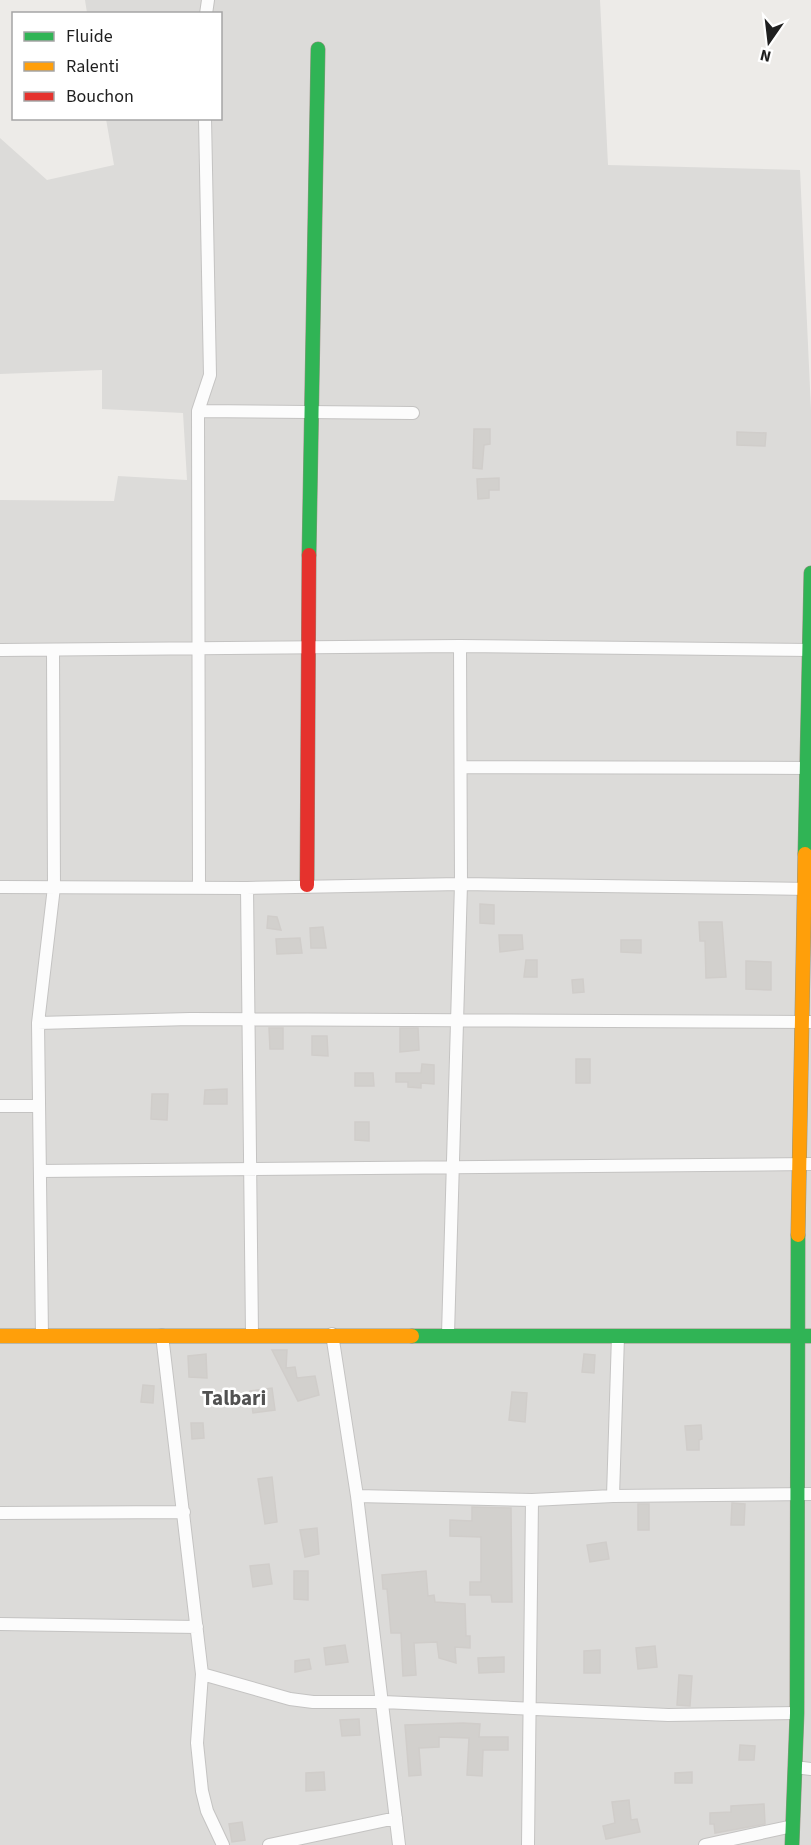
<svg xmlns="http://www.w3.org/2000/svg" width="811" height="1845" font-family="'Source Sans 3',sans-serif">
<rect width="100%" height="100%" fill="#edebe8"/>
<path fill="#dcdbd9" d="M85 0H600L608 165 800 170 811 410V1845H0V500L114 501 118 476 187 480 183 413 102 409V370L0 374V138L47 180 114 165 106 119 220 118V14L87 13Z"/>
<path fill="#d2d0cd" stroke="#d0cdca" stroke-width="1.5" d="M474 429H490V444L484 445 482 469 473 468Z
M737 432 766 433 765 446 737 445Z
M499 478V490H489V498L478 499 477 479Z
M480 904 494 905V924L480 923Z
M268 916 277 917 281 930 267 928Z
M699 922H722L726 977 706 978 705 941H700Z
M323 927 326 948H311L310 928Z
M499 935H522L523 949 500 952Z
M300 938 302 953 277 954 276 939Z
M621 940H641V953L621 952Z
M526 960H537V977H524Z
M746 961 771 962V990L746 989Z
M583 979 584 992 573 993 572 980Z
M269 1028H283V1049H270Z
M400 1028H418L419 1050 400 1052Z
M312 1036H327L328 1056 312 1055Z
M576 1059H590V1083H576Z
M422 1064 434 1065V1084L421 1083V1088L408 1087V1082H396V1073H421Z
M355 1073H373L374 1086H355Z
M227 1089V1104H204L205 1090Z
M152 1094H168L167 1120 151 1119Z
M355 1122H369V1141L355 1140Z
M272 1350H287L286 1368 295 1367 297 1378 315 1376 319 1395 298 1401Z
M206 1354 207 1378 189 1377 188 1356Z
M584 1354 595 1355 594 1373 582 1372Z
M143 1385 154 1386 153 1403 141 1402Z
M272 1388 275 1410 253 1413 250 1391Z
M512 1392 527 1393 525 1422 509 1420Z
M191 1423H203L204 1438 192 1439Z
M701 1425 702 1439 699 1440V1450H687L685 1426Z
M272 1477 277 1522 265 1524 258 1479Z
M732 1503 745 1504 744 1525H731Z
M638 1504H649V1530H638Z
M472 1507 511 1508 512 1602H492L491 1595H470V1582H481V1537L450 1536V1520L472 1521Z
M317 1528 319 1554 305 1557 300 1530Z
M606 1542 609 1559 590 1562 587 1545Z
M269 1564 272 1584 253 1587 250 1566Z
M294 1571H308V1600L294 1599Z
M426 1571 428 1596 434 1595 435 1602 465 1604 466 1636H470V1648L455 1647 456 1663 439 1658 437 1642 414 1643 416 1675 403 1676 401 1633H391L387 1589H383L382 1575Z
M345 1645 348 1662 326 1665 324 1648Z
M655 1646 657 1667 638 1669 636 1648Z
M600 1650V1673H584V1651Z
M504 1657V1672L479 1673 478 1658Z
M309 1659 311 1669 295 1672V1661Z
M679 1675 692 1676 690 1706 677 1705Z
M359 1719 360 1735 342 1736 340 1720Z
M463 1723 480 1724 479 1737H508V1750H483L482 1776 467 1775 469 1738 439 1737V1747L419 1748 421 1775 409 1776 405 1725Z
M740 1745 755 1746 754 1760H739Z
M324 1772 325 1790 306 1791V1773Z
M692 1772V1783H675V1773Z
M629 1800 631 1820 637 1819 640 1832 606 1839 603 1826 615 1823 612 1802Z
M764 1804 765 1824 715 1833 714 1824H710V1813L731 1812V1806Z
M242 1822 245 1840 232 1842 229 1824Z"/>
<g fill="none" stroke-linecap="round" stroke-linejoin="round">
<defs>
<path id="street" d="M206 14 208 0
M198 411 413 413
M0 650 460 646 811 650
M461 767 811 768
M199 886 198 411 210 375 205 118
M0 887 247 888 461 884 810 889
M247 888 252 1334
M38 1023 190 1019 810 1022
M0 1106H39
M40 1171 811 1164
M332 1334 357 1496 399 1845
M448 1334 461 884 460 646
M162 1335 202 1674 197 1743 202 1791 207 1811 223 1845
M42 1336 38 1023 54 887 53 650
M357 1496 532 1500 613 1496 811 1494
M613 1496 618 1336
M0 1513 184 1512
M0 1624 197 1627
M202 1674 290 1699 313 1702H383L668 1715 797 1713
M795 1767 811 1769
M269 1845 396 1818
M528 1845 532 1500
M705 1845 793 1826"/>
<path id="fast" d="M309 555 318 49
M805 854 811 573
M412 1336H811
M792 1845 797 1713 798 1235"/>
<path id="slow" d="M798 1235 805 854
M0 1336H412"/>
<path id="jam" d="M307 885 309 555"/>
</defs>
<use href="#street" stroke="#c4c3c2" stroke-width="14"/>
<use href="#fast" stroke="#949582" stroke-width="15"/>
<use href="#slow" stroke="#949582" stroke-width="15"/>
<use href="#jam" stroke="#949582" stroke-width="15"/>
<use href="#street" stroke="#fcfcfc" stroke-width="12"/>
<use href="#fast" stroke="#30b455" stroke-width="14"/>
<use href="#slow" stroke="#ff9f0a" stroke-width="14"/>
<use href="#jam" stroke="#e5322d" stroke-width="14"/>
</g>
<g text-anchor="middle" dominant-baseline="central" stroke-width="5" stroke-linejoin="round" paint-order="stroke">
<g font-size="21" font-weight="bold" fill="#525252" stroke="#fff">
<text x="234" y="1398">Talbari</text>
</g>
</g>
<rect x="12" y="12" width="210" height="108" fill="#ffffff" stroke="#a5a5a5" stroke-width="1.5"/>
<rect x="24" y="32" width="30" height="9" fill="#30b455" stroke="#a5a5a5" stroke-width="1.5"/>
<text x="66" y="42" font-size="18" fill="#1f1f1f">Fluide</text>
<rect x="24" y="62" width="30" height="9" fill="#ff9f0a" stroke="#a5a5a5" stroke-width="1.5"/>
<text x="66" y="72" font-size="18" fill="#1f1f1f">Ralenti</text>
<rect x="24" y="92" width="30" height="9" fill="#e5322d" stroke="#a5a5a5" stroke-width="1.5"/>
<text x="66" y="102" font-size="18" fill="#1f1f1f">Bouchon</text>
<g transform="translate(769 42) rotate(194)" stroke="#ffffff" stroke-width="4.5" paint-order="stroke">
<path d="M0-4.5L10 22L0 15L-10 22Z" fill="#1f1f1f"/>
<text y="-9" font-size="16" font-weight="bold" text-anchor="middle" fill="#1f1f1f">N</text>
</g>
</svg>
